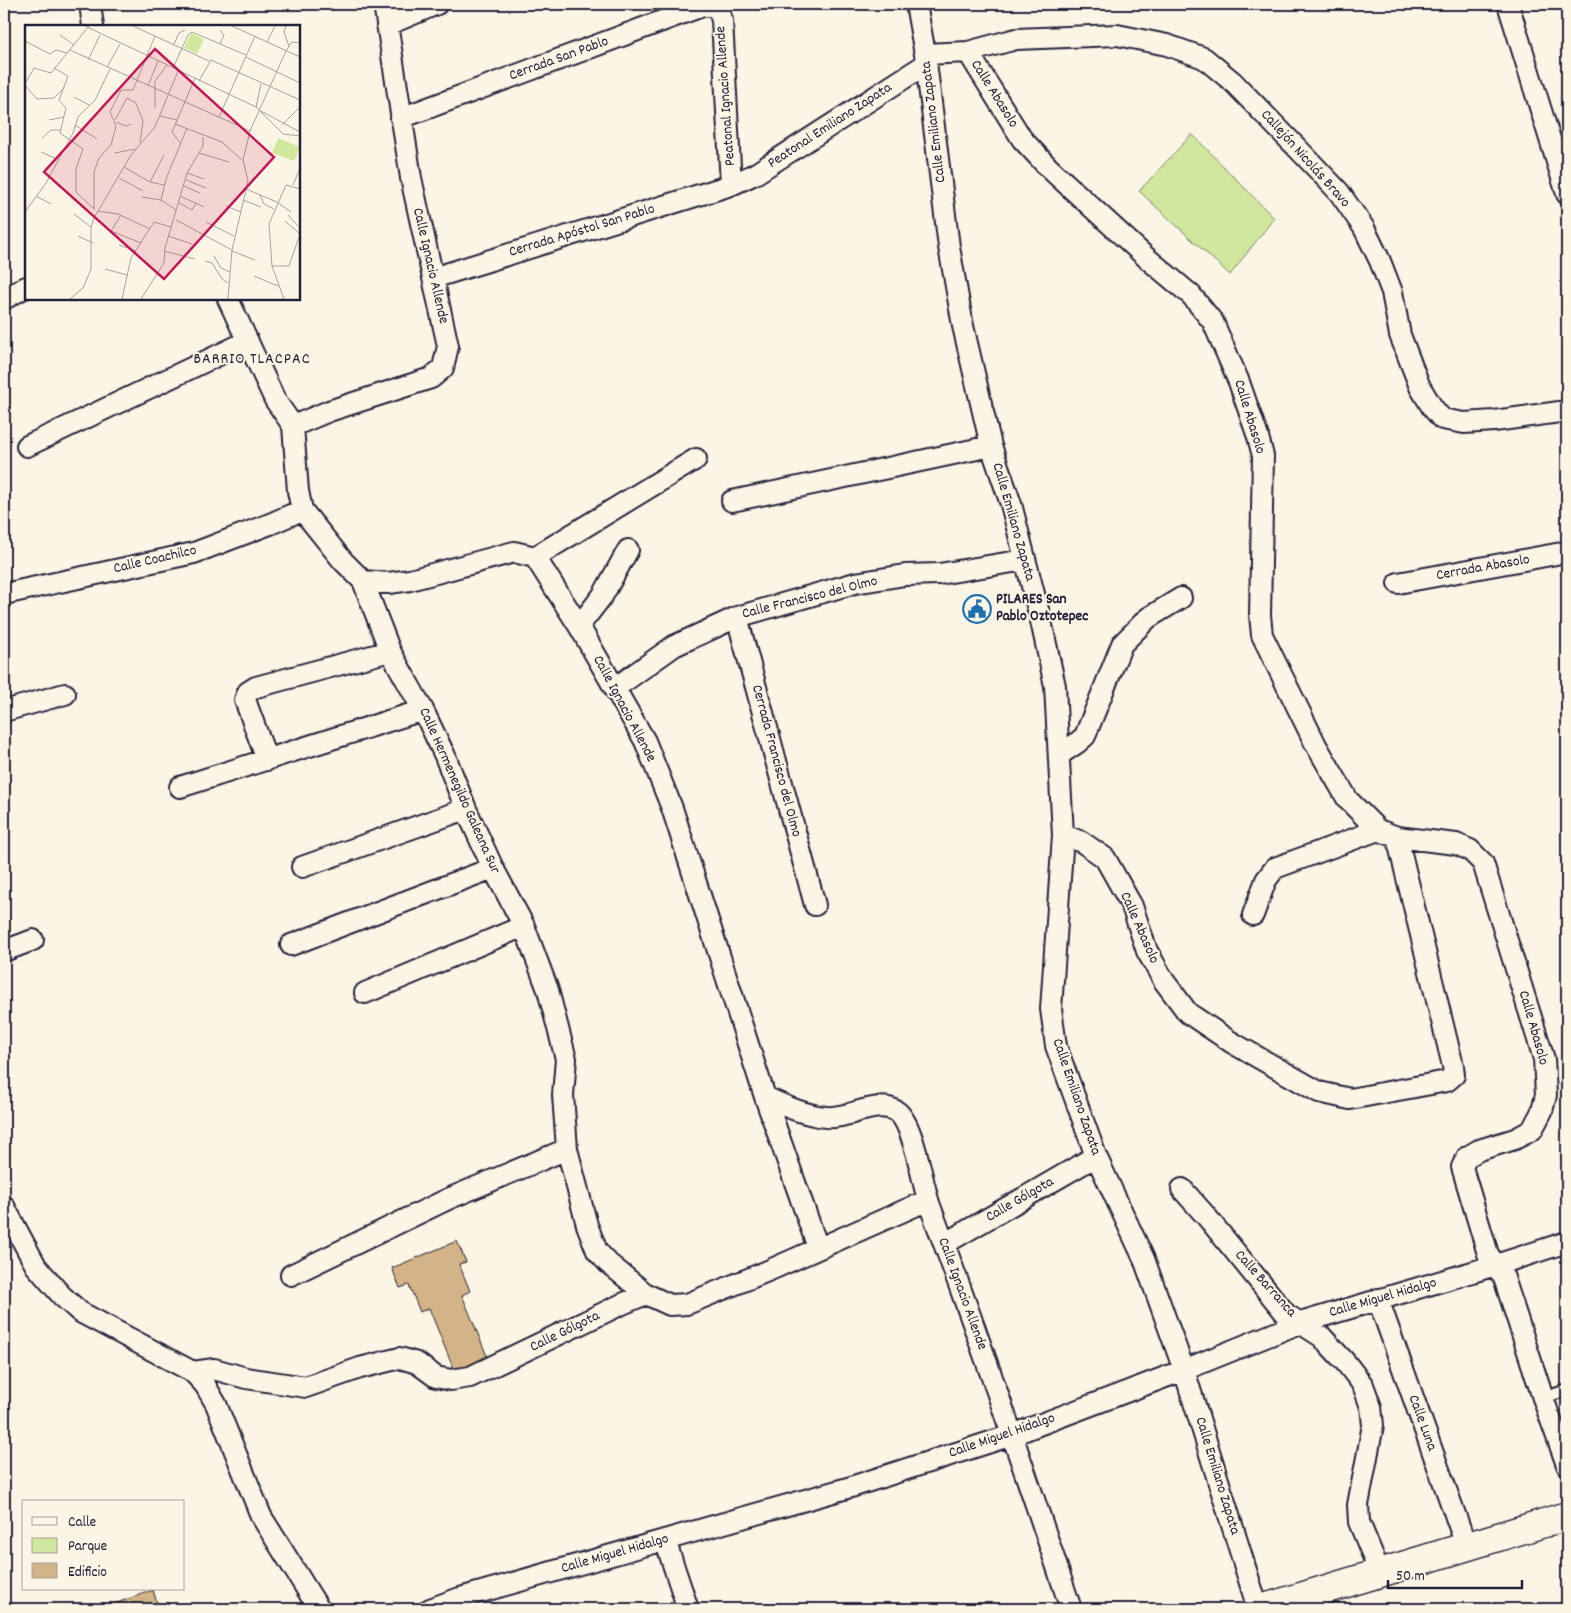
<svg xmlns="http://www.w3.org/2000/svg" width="1571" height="1613" font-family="Dekko,sans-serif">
<rect width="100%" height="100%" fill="#fcf5e5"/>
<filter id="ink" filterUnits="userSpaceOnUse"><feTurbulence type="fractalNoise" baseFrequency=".02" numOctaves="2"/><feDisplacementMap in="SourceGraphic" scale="10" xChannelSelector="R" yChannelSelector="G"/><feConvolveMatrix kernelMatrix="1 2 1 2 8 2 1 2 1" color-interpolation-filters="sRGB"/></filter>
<g filter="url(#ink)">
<path fill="#d0e89e" stroke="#79856c" d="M1192 134 1274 218 1230 275 1139 191Z"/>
<path fill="#d3b487" stroke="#22223b" d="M457 1241 466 1262 459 1264 470 1291 462 1295 489 1361 456 1375 429 1308 420 1312 409 1285 400 1288 392 1268Z
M153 1590 159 1609H100Z"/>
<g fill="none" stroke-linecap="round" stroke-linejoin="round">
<defs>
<path id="lane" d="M1543 1398 1567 1390"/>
<path id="street" d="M90 4 93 26
M916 4 925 54 949 247 963 326 991 446 1011 504 1041 621 1055 686 1063 835 1051 1009 1056 1046 1096 1156 1144 1259 1184 1370 1258 1609
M1508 4 1567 194
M387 25 437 4
M968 52 1022 139 1048 167 1148 259 1191 295 1213 322 1239 382 1258 437 1263 456 1260 615 1262 635 1316 745 1348 800 1378 830 1397 837 1456 844 1470 850 1483 863 1544 1059 1546 1095 1542 1111 1532 1130 1515 1139 1479 1150 1467 1157 1462 1167 1488 1254 1504 1278 1543 1398 1567 1465
M925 54 968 52 1016 39 1117 35 1167 45 1204 58 1233 82 1303 154 1339 192 1364 228 1380 261 1392 292 1400 335 1420 387 1432 407 1442 419 1464 423 1494 421 1567 411
M401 118 705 5 718 8 722 20 731 185
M433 278 731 185 755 174 926 64
M4 299 26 287
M228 299 275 400 293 426 298 491 302 510 343 561 363 581 390 651 423 710 445 756 466 809 493 868 524 926 548 990 566 1059 563 1095 567 1149 587 1225 597 1251 608 1263 646 1294
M293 426 329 411 431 378 443 368 448 346 411 178 384 4
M27 446 248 341
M732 501 991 446
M535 557 696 459
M363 581 389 583 410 580 514 552 535 557 579 626 645 741 672 808 765 1097 818 1248
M1398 583 1567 552
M4 594 194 553 270 524 302 510
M737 617 815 905
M579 626 603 595 628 550
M615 688 674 646 737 617 855 583 905 575 939 574 1024 560
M4 711 65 694
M1059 755 1077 743 1085 736 1122 644 1148 618 1181 598
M267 760 245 700 248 692 256 687 390 651
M180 787 423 710
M1063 835 1082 842 1105 858 1132 906 1147 951 1164 981 1188 1013 1231 1042 1319 1092 1350 1099 1447 1081 1454 1075 1453 1066 1397 837
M302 867 466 809
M1253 915 1266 880 1275 868 1378 830
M291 945 493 868
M4 951 33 940
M365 993 524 926
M765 1097C785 1106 804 1115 826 1117 846 1120 876 1099 896 1111 914 1122 922 1184 930 1206 980 1339 1026 1474 1071 1609
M1182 1189 1206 1216 1286 1314 1322 1337 1346 1363 1363 1385 1371 1407 1373 1425 1358 1505 1359 1522 1380 1573
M4 1206 36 1266 62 1296 80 1312 193 1372 205 1385 216 1404 261 1516 319 1609
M944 1244 1096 1156
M291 1275 448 1199 567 1149
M1378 1299 1467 1548
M193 1372 214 1369 246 1378 306 1387 360 1368 400 1358 417 1363 436 1377 451 1380 470 1377 620 1305 646 1294 670 1305 687 1304 770 1270 928 1200
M665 1540 688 1609
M430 1609 460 1598 851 1487 1012 1435 1184 1370 1300 1323 1496 1265 1567 1242"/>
<path id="secondary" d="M1261 1609 1567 1516"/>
</defs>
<use href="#lane" stroke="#22223b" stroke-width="14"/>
<use href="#street" stroke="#22223b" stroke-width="24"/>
<use href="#secondary" stroke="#22223b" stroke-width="31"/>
<use href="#lane" stroke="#fcf5e5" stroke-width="10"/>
<use href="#street" stroke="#fcf5e5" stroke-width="20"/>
<use href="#secondary" stroke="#fcf5e5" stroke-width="28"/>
</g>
</g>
<defs>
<symbol id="civic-ring" viewBox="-11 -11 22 22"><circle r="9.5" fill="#fcf5e5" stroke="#1f6fb2" stroke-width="1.5"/><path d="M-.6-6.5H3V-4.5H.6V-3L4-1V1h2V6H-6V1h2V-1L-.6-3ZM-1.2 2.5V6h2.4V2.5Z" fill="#1f6fb2"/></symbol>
</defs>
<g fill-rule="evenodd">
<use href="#civic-ring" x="961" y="593" width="32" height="32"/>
</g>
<g text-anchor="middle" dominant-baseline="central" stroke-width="4" stroke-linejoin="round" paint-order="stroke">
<g font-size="15" fill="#22223b" stroke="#fcf5e5">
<text transform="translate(559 59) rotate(-20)">Cerrada San Pablo</text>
<text transform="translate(994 94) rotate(58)">Calle Abasolo</text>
<text transform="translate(726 96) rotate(-94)">Peatonal Ignacio Allende</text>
<text transform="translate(934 122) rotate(-97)">Calle Emiliano Zapata</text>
<text transform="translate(830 126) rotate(-33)">Peatonal Emiliano Zapata</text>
<text transform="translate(1305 159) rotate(48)">Callejón Nicolás Bravo</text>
<text transform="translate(582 231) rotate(-17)">Cerrada Apóstol San Pablo</text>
<text transform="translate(430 266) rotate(77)">Calle Ignacio Allende</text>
<text transform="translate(1249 417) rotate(73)">Calle Abasolo</text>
<text transform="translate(1013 522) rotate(74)">Calle Emiliano Zapata</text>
<text transform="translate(155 560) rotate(-13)">Calle Coachilco</text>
<text transform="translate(1483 568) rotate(-10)">Cerrada Abasolo</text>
<text transform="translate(810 598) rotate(-14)">Calle Francisco del Olmo</text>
<text transform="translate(624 709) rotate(62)">Calle Ignacio Allende</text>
<text transform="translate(776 761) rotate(75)">Cerrada Francisco del Olmo</text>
<text transform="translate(459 791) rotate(66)">Calle Hermenegildo Galeana Sur</text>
<text transform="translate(1139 928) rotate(66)">Calle Abasolo</text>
<text transform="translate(1533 1028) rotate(74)">Calle Abasolo</text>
<text transform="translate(1076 1097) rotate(71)">Calle Emiliano Zapata</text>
<text transform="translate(1020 1200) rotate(-30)">Calle Gólgota</text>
<text transform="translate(1265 1284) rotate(48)">Calle Barranca</text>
<text transform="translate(962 1294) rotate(70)">Calle Ignacio Allende</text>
<text transform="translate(1383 1298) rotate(-16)">Calle Miguel Hidalgo</text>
<text transform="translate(565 1332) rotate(-26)">Calle Gólgota</text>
<text transform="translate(1422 1423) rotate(70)">Calle Luna</text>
<text transform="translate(1002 1436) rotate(-19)">Calle Miguel Hidalgo</text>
<text transform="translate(1217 1476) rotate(73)">Calle Emiliano Zapata</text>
<text transform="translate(615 1554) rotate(-16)">Calle Miguel Hidalgo</text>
</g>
<g font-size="15" font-weight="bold" fill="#22223b" stroke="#fcf5e5" text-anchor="start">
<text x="996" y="600">PILARES San<tspan x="996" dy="17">Pablo Oztotepec</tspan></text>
</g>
<g font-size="16" letter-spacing="1" fill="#22223b" stroke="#fcf5e5">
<text x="252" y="359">BARRIO TLACPAC</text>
</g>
</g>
<g transform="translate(25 25)">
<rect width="275" height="275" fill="#fcf5e5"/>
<path d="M166 8 179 14 172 29 159 23ZM253 113 275 122 269 136 247 128Z" fill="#d0e89e"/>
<path fill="none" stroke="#a5a1a1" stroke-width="1" d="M60 1 231 82 258 109 275 111M108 1 184 36M207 1 275 32M261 1 259 7 264 21M35 10 49 20M163 10 167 7 221 30M0 16 25 29 31 25 42 28M242 17 250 1M149 19 154 8 160 5M195 19 199 10 195 5M45 25 225 106M221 32 275 58M63 35 75 10M82 42 95 19M29 43 43 51 34 75 41 83 35 108 58 124 51 144V167L70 185M148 43 163 10M174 56 186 35 275 75M0 59 9 43 26 48 64 1M0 60 12 74 29 73 38 64M123 61 133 36M49 72 64 80M231 82 236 59M130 83V56L142 40M236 86 275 107M135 91 152 95M194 92 230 11M24 95 39 92M90 95 102 73 111 78 118 96 115 118M91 97 101 101 106 99M150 99 197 117 218 136M50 100 72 114M257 100 275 82M17 113 26 105H35M156 119 147 107 170 53M16 127 32 134M90 128 110 124M174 128 204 137M99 142 125 157 139 160M162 148 179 154M94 153 118 166M161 155 181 163M125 157 139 130M268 160 275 143M159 161 175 168M221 164 252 177 266 187M235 170 239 179 249 184M11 171 26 179M155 171 179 182M117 172 136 175M218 175 236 182M154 178 167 185 171 178M201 181 216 187M69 184V147L74 133 86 120 91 101 85 87 96 65H108L130 11M151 185 136 175 141 154 162 103M73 186 93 189 125 204M0 187 21 158 48 108 53 92 70 75 85 44M49 189 66 202M96 190 86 206 116 218M263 190 275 203M151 195 207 225M260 196 275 209M181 197 209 211M53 211 68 218M143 211 167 219M94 220 111 226M139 226 170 234M207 226 230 235M189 231 196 243 205 247M180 236 187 238 197 254 203 258M247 241H264L275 209M80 244 102 250M229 251 253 261M45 274 58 263 66 244V202L69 193 106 130 130 102 153 46M97 274 106 233 129 197 146 202M116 274 139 238 140 223 162 148 178 121V112M203 274 207 225 223 156 218 135 225 106 261 26 267 17 275 18M259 274 247 241 244 199 261 160 275 164"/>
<path fill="#c2185b" fill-opacity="0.15" stroke="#c2185b" stroke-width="2.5" d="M130 24 249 132 139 254 19 147Z"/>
<rect width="275" height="275" fill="none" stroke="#22223b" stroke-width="2.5"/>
</g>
<rect width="1571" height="1613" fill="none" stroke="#fcf5e5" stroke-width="20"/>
<rect x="10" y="10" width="1551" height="1593" fill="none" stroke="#22223b" stroke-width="2" filter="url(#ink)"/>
<rect x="22" y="1500" width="162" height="90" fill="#fcf5e5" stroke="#a5a1a1"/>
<rect x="32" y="1517" width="25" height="8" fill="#fcf5e5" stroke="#a5a1a1"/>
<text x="68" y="1526" font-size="15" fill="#22223b">Calle</text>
<rect x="32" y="1538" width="25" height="15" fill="#d0e89e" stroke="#a5a1a1"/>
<text x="68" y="1550" font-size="15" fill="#22223b">Parque</text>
<rect x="32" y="1563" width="25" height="15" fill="#d3b487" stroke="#a5a1a1"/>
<text x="68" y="1576" font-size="15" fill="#22223b">Edificio</text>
<path d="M1388 1580v8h134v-8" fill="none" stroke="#22223b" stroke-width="2.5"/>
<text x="1396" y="1580" font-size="15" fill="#22223b" stroke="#fcf5e5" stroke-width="4" paint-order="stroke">50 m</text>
</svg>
